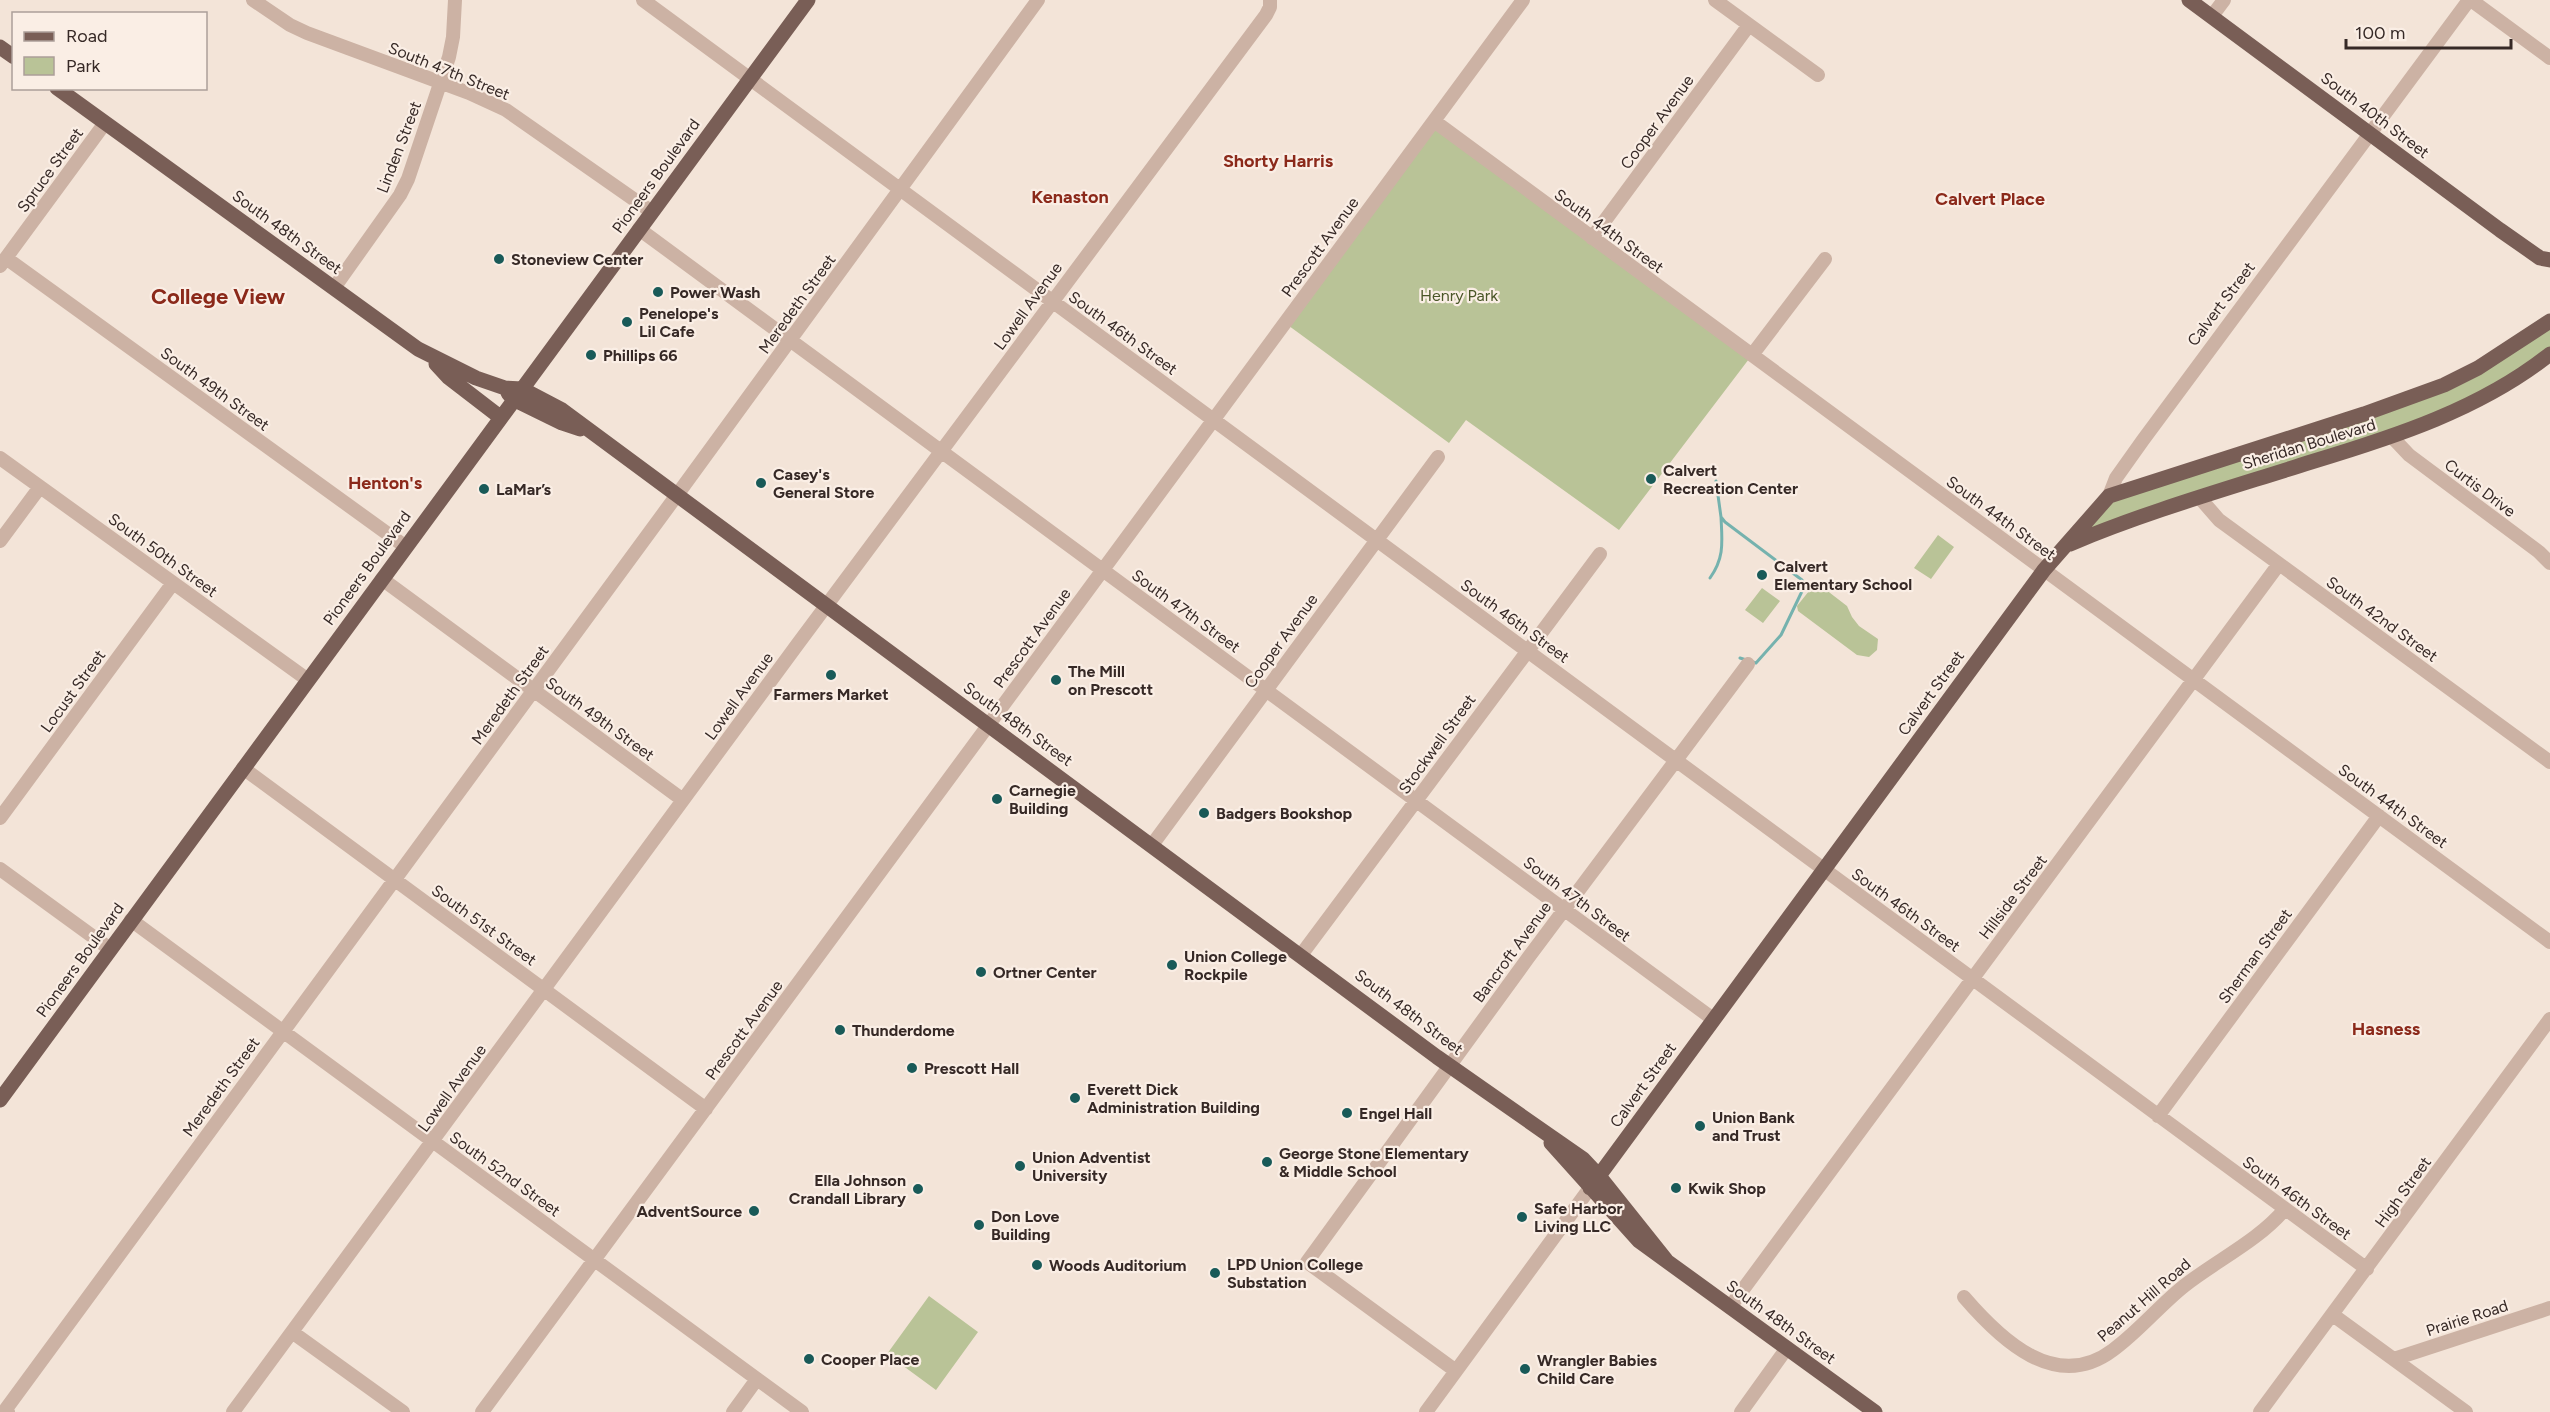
<svg xmlns="http://www.w3.org/2000/svg" width="2550" height="1412" font-family="Figtree,sans-serif">
<rect width="100%" height="100%" fill="#f3e4d8"/>
<path fill="#b9c397" d="M1434 121 1752 355 1619 530 1466 420 1449 443 1285 323Z
M2550 321V354L2490 394 2068 545 2098 506 2444 385Z
M1938 535 1954 547 1931 579 1914 568Z
M1821 586 1847 606 1852 617 1859 626 1878 639 1877 650 1869 657 1857 655 1798 611 1797 606 1809 591Z
M1762 588 1780 601 1763 623 1745 610Z
M929 1296 978 1332 936 1390 887 1354Z"/>
<g fill="none" stroke-linecap="round" stroke-linejoin="round">
<path stroke="#75b2ae" stroke-width="3" d="M1716 481 1721 517 1725 522 1802 580 1805 585 1781 635 1756 663 1740 658
M1710 578C1725 557 1722 541 1721 517"/>
<path stroke="#ccb2a4" stroke-width="14" d="M253 0 290 25 307 33 469 93 506 110 652 212
M643 0 2367 1269
M1715 0 1818 75
M2471 0 2550 58
M2212 16 2224 0
M1434 121 2550 942
M639 229 1713 1019
M1592 238 1749 25
M6 258 406 547
M0 266 105 123
M334 288 400 195 408 179 449 57 453 37 455 0
M1752 355 1825 259
M2392 437 2409 455 2539 552 2550 563
M0 458 308 680
M2109 496 2116 478 2143 440 2469 0
M2199 497 2219 520 2550 762
M0 541 40 487
M382 579 683 800
M243 768 706 1109
M0 818 173 583
M1152 845 1438 457
M0 869 110 949
M131 920 802 1412
M1301 955 1600 554
M2158 1116 2379 816
M1964 1297C2001 1340 2056 1393 2113 1350 2139 1331 2159 1306 2184 1286 2217 1260 2258 1241 2285 1209
M1730 1307 2279 564
M2333 1315 2466 1412
M292 1332 403 1412
M2394 1359 2550 1308
M1456 1371 1307 1262 1528 958 1748 664
M8 1412 6 1409 677 495 1038 0
M233 1412 797 645 1266 15 1270 7V0
M482 1412 1523 0
M733 1412 757 1379
M1426 1412 1590 1188
M1741 1412 1787 1348
M2260 1412 2550 1019"/>
<path stroke="#795e56" stroke-width="15" d="M2189 0 2500 230 2540 258 2550 260
M0 47 14 57
M57 88 418 349 476 378 505 388 522 389 562 410 1437 1057 1583 1159 1599 1176 1666 1260
M436 364 448 377 500 417
M508 393 513 399 562 423 580 429
M2070 544C2148 511 2230 488 2311 462 2394 437 2481 409 2550 354
M0 1100 808 0
M1551 1143 1639 1241 1875 1412
M1590 1188 2044 570 2109 496 2364 414 2444 385 2478 368 2550 321"/>
</g>
<g fill="#195a58" stroke="#faeee5" stroke-width="2">
<circle cx="499" cy="259" r="6"/>
<circle cx="658" cy="292" r="6"/>
<circle cx="627" cy="322" r="6"/>
<circle cx="591" cy="355" r="6"/>
<circle cx="1651" cy="479" r="6"/>
<circle cx="761" cy="483" r="6"/>
<circle cx="484" cy="489" r="6"/>
<circle cx="1762" cy="575" r="6"/>
<circle cx="831" cy="675" r="6"/>
<circle cx="1056" cy="680" r="6"/>
<circle cx="997" cy="799" r="6"/>
<circle cx="1204" cy="813" r="6"/>
<circle cx="1172" cy="965" r="6"/>
<circle cx="981" cy="972" r="6"/>
<circle cx="840" cy="1030" r="6"/>
<circle cx="912" cy="1068" r="6"/>
<circle cx="1075" cy="1098" r="6"/>
<circle cx="1347" cy="1113" r="6"/>
<circle cx="1700" cy="1126" r="6"/>
<circle cx="1267" cy="1162" r="6"/>
<circle cx="1020" cy="1166" r="6"/>
<circle cx="1676" cy="1188" r="6"/>
<circle cx="918" cy="1189" r="6"/>
<circle cx="754" cy="1211" r="6"/>
<circle cx="1522" cy="1217" r="6"/>
<circle cx="979" cy="1225" r="6"/>
<circle cx="1037" cy="1265" r="6"/>
<circle cx="1215" cy="1273" r="6"/>
<circle cx="809" cy="1359" r="6"/>
<circle cx="1525" cy="1369" r="6"/>
</g>
<g text-anchor="middle" dominant-baseline="central" stroke-width="4.5" stroke-linejoin="round" paint-order="stroke">
<g font-size="16" fill="#362926" stroke="#faeee5">
<text transform="translate(449 71) rotate(22)">South 47th Street</text>
<text transform="translate(2375 115) rotate(37)">South 40th Street</text>
<text transform="translate(1657 122) rotate(-54)">Cooper Avenue</text>
<text transform="translate(399 147) rotate(-69)">Linden Street</text>
<text transform="translate(50 170) rotate(-54)">Spruce Street</text>
<text transform="translate(656 176) rotate(-54)">Pioneers Boulevard</text>
<text transform="translate(1609 231) rotate(36)">South 44th Street</text>
<text transform="translate(287 232) rotate(36)">South 48th Street</text>
<text transform="translate(1320 247) rotate(-54)">Prescott Avenue</text>
<text transform="translate(797 304) rotate(-54)">Meredeth Street</text>
<text transform="translate(2221 304) rotate(-53)">Calvert Street</text>
<text transform="translate(1028 306) rotate(-54)">Lowell Avenue</text>
<text transform="translate(1123 333) rotate(36)">South 46th Street</text>
<text transform="translate(215 389) rotate(36)">South 49th Street</text>
<text transform="translate(2309 444) rotate(-17)">Sheridan Boulevard</text>
<text transform="translate(2480 488) rotate(37)">Curtis Drive</text>
<text transform="translate(2001 518) rotate(36)">South 44th Street</text>
<text transform="translate(163 555) rotate(36)">South 50th Street</text>
<text transform="translate(367 568) rotate(-54)">Pioneers Boulevard</text>
<text transform="translate(1186 611) rotate(36)">South 47th Street</text>
<text transform="translate(2382 619) rotate(36)">South 42nd Street</text>
<text transform="translate(1515 621) rotate(36)">South 46th Street</text>
<text transform="translate(1032 638) rotate(-54)">Prescott Avenue</text>
<text transform="translate(1281 641) rotate(-54)">Cooper Avenue</text>
<text transform="translate(73 691) rotate(-54)">Locust Street</text>
<text transform="translate(1931 693) rotate(-54)">Calvert Street</text>
<text transform="translate(510 695) rotate(-54)">Meredeth Street</text>
<text transform="translate(739 696) rotate(-54)">Lowell Avenue</text>
<text transform="translate(600 719) rotate(36)">South 49th Street</text>
<text transform="translate(1018 724) rotate(36)">South 48th Street</text>
<text transform="translate(1437 744) rotate(-54)">Stockwell Street</text>
<text transform="translate(2393 806) rotate(36)">South 44th Street</text>
<text transform="translate(2013 897) rotate(-53)">Hillside Street</text>
<text transform="translate(1577 899) rotate(37)">South 47th Street</text>
<text transform="translate(1906 910) rotate(36)">South 46th Street</text>
<text transform="translate(484 925) rotate(36)">South 51st Street</text>
<text transform="translate(1512 952) rotate(-54)">Bancroft Avenue</text>
<text transform="translate(2255 956) rotate(-54)">Sherman Street</text>
<text transform="translate(80 960) rotate(-54)">Pioneers Boulevard</text>
<text transform="translate(1409 1012) rotate(37)">South 48th Street</text>
<text transform="translate(744 1030) rotate(-54)">Prescott Avenue</text>
<text transform="translate(1643 1085) rotate(-54)">Calvert Street</text>
<text transform="translate(221 1087) rotate(-54)">Meredeth Street</text>
<text transform="translate(452 1088) rotate(-54)">Lowell Avenue</text>
<text transform="translate(505 1174) rotate(36)">South 52nd Street</text>
<text transform="translate(2403 1192) rotate(-54)">High Street</text>
<text transform="translate(2297 1198) rotate(36)">South 46th Street</text>
<text transform="translate(2144 1300) rotate(-41)">Peanut Hill Road</text>
<text transform="translate(2467 1318) rotate(-18)">Prairie Road</text>
<text transform="translate(1781 1322) rotate(36)">South 48th Street</text>
</g>
<g font-size="16" font-weight="bold" fill="#362926" stroke="#faeee5" text-anchor="start">
<text x="511" y="259">Stoneview Center</text>
<text x="670" y="292">Power Wash</text>
<text x="639" y="313">Penelope's<tspan x="639" dy="18">Lil Cafe</tspan></text>
<text x="603" y="355">Phillips 66</text>
<text x="1663" y="470">Calvert<tspan x="1663" dy="18">Recreation Center</tspan></text>
<text x="773" y="474">Casey's<tspan x="773" dy="18">General Store</tspan></text>
<text x="496" y="489">LaMar’s</text>
<text x="1774" y="566">Calvert<tspan x="1774" dy="18">Elementary School</tspan></text>
<text x="1068" y="671">The Mill<tspan x="1068" dy="18">on Prescott</tspan></text>
<text x="831" y="694" text-anchor="middle">Farmers Market</text>
<text x="1009" y="790">Carnegie<tspan x="1009" dy="18">Building</tspan></text>
<text x="1216" y="813">Badgers Bookshop</text>
<text x="1184" y="956">Union College<tspan x="1184" dy="18">Rockpile</tspan></text>
<text x="993" y="972">Ortner Center</text>
<text x="852" y="1030">Thunderdome</text>
<text x="924" y="1068">Prescott Hall</text>
<text x="1087" y="1089">Everett Dick<tspan x="1087" dy="18">Administration Building</tspan></text>
<text x="1359" y="1113">Engel Hall</text>
<text x="1712" y="1117">Union Bank<tspan x="1712" dy="18">and Trust</tspan></text>
<text x="1279" y="1153">George Stone Elementary<tspan x="1279" dy="18">&amp; Middle School</tspan></text>
<text x="1032" y="1157">Union Adventist<tspan x="1032" dy="18">University</tspan></text>
<text x="906" y="1180" text-anchor="end">Ella Johnson<tspan x="906" dy="18">Crandall Library</tspan></text>
<text x="1688" y="1188">Kwik Shop</text>
<text x="1534" y="1208">Safe Harbor<tspan x="1534" dy="18">Living LLC</tspan></text>
<text x="742" y="1211" text-anchor="end">AdventSource</text>
<text x="991" y="1216">Don Love<tspan x="991" dy="18">Building</tspan></text>
<text x="1227" y="1264">LPD Union College<tspan x="1227" dy="18">Substation</tspan></text>
<text x="1049" y="1265">Woods Auditorium</text>
<text x="821" y="1359">Cooper Place</text>
<text x="1537" y="1360">Wrangler Babies<tspan x="1537" dy="18">Child Care</tspan></text>
</g>
<g font-size="16" fill="#4a5628" stroke="#faeee5">
<text x="1459" y="295">Henry Park</text>
</g>
<g font-size="18" font-weight="bold" fill="#8b291a" stroke="#faeee5">
<text x="1278" y="161">Shorty Harris</text>
<text x="1070" y="197">Kenaston</text>
<text x="1990" y="199">Calvert Place</text>
<text x="385" y="483">Henton's</text>
<text x="2386" y="1029">Hasness</text>
</g>
<g font-size="22" font-weight="bold" fill="#8b291a" stroke="#faeee5">
<text x="218" y="296">College View</text>
</g>
</g>
<rect x="12" y="12" width="195" height="78" fill="#faeee5" stroke="#ac9f99" stroke-width="1.5"/>
<rect x="24" y="32" width="30" height="9" fill="#795e56" stroke="#ac9f99" stroke-width="1.5"/>
<text x="66" y="42" font-size="18" fill="#362926">Road</text>
<rect x="24" y="57" width="30" height="18" fill="#b9c397" stroke="#ac9f99" stroke-width="1.5"/>
<text x="66" y="72" font-size="18" fill="#362926">Park</text>
<path d="M2346 39v9h165v-9" fill="none" stroke="#362926" stroke-width="3"/>
<text x="2355" y="39" font-size="18" fill="#362926" stroke="#faeee5" stroke-width="4.5" paint-order="stroke">100 m</text>
</svg>
